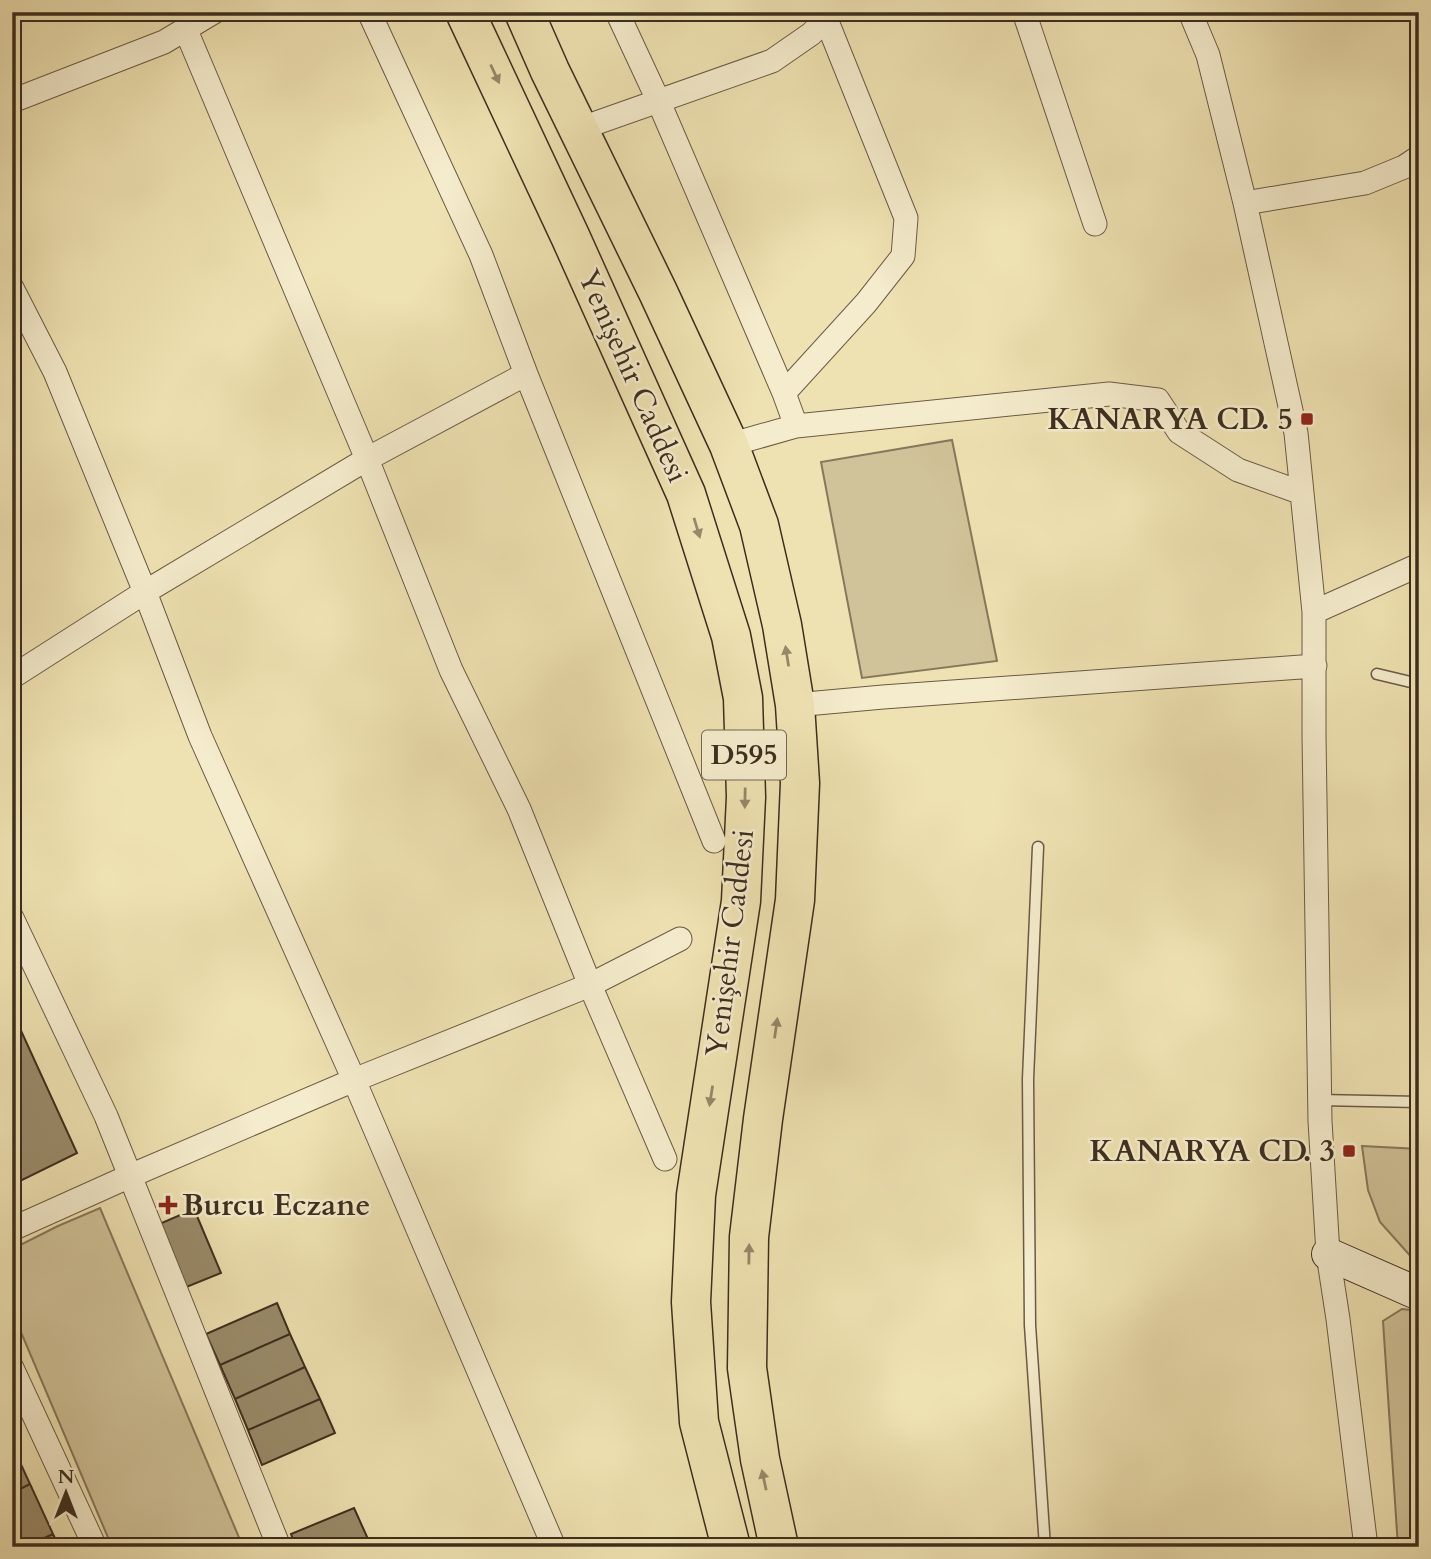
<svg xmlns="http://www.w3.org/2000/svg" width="1431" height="1559" font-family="Cardo,serif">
<rect width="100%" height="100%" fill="#efe2b2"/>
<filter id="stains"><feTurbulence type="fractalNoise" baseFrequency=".00286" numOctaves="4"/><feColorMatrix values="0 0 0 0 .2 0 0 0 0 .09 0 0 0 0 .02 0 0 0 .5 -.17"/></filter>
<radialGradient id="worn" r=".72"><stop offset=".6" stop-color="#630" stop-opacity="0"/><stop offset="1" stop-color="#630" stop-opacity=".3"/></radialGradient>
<path fill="#d1c399" stroke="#87785c" stroke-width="2" d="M952 440 997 661 862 678 821 462Z
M1362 1146 1419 1149V1262L1413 1259 1380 1222 1368 1190Z
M100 1208 243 1547H112L12 1311V1249L58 1226Z
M1402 1309 1419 1311V1547H1398L1383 1321Z"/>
<path fill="#9a8c6b" stroke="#3d2e1f" stroke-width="2" d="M12 1011 77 1153 12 1185Z
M194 1209 221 1273 184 1288 157 1225Z
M277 1303 290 1334 220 1365 206 1334Z
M290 1334 305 1367 235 1399 220 1365Z
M305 1367 320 1399 248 1430 235 1399Z
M320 1399 335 1433 262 1465 248 1430Z
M12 1445 30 1484 12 1493Z
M30 1484 53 1534 25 1547H12V1493Z
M354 1508 368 1539 349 1547H296L291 1534Z
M53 1534 59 1547H25Z
M368 1539 371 1547H349Z"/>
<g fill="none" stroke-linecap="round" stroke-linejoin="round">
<defs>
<path id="lane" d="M1377 674 1419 684
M1038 847 1028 1079 1030 1325 1045 1547
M1319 1100 1419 1102"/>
<path id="street" d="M369 12 481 255 526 374 714 841
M617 12 658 100 784 393 796 426
M1024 12 1095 224
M1190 12 1208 55 1245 203 1296 433 1314 612V736L1320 1121 1328 1254 1338 1319 1366 1547
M185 28 367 459 451 670 519 809 590 985 665 1159
M12 101 164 42 214 12
M579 129 772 61 811 34 833 12
M1245 203 1365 183 1404 167 1419 157
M12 288 55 372 145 592 200 736 354 1080 554 1547
M784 393 866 303 903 256 906 218 826 19
M729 445 796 426 1109 394 1158 400 1179 432 1238 470 1302 493
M1314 612 1419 565
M12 677 145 592 367 459 526 374
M795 705 883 697 1315 666
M12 918 106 1116 279 1547
M12 1229 130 1176 354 1080 590 985 680 939
M12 1368 95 1547"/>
<path id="secondary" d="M1328 1254 1419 1294"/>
<path id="highway" d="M465 12 570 236 686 494 731 636 743 698 746 797 741 901 696 1195 691 1302 699 1422 731 1547
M524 12 550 71 658 292 729 445 759 525 782 625 795 705 800 783 795 900 763 1119 749 1237 747 1368 760 1459 779 1547"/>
</defs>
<use href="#lane" stroke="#6a5b44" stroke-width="13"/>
<use href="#street" stroke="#6a5b44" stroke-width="25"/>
<use href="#secondary" stroke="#3d2e1f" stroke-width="34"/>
<use href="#highway" stroke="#3d2e1f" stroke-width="41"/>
<use href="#lane" stroke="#f5eccd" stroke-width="10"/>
<use href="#street" stroke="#f5eccd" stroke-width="23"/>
<use href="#secondary" stroke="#f5eccd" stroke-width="32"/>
<use href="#highway" stroke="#efe2b2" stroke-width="38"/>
</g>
<defs><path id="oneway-solid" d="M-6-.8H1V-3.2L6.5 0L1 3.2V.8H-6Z" transform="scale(1.75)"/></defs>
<g fill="#968868">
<use href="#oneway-solid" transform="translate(495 74) rotate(65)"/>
<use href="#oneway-solid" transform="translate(697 528) rotate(73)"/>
<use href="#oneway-solid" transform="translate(787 656) rotate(-99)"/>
<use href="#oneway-solid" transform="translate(745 798) rotate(91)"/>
<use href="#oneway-solid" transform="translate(776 1028) rotate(-82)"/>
<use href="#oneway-solid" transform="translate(711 1096) rotate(99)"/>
<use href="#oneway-solid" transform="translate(749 1254) rotate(-89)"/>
<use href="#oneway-solid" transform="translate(764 1480) rotate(-102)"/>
</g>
<g fill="#8f2418" stroke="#f5eccd" stroke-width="2.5">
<rect x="1300" y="412" width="14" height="14" rx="3.5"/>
<rect x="1342" y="1144" width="14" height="14" rx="3.5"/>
<path d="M164.5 1194.5h7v7h7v7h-7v7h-7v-7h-7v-7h7z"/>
</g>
<g text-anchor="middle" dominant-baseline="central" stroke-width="5" stroke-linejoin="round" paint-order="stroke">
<rect fill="#f5eccd" stroke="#746753" stroke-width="2" x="702" y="730.5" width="84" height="49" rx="5"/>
<g font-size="28" font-weight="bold" fill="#3d2e1f">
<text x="744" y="755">D595</text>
</g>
<g font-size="30" fill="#3d2e1f" stroke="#f5eccd">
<text transform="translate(633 376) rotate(66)">Yenişehir Caddesi</text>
<text transform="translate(730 943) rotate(-83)">Yenişehir Caddesi</text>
</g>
<g font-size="30" font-weight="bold" fill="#3d2e1f" stroke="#f5eccd" text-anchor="end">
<text x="1293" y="419">KANARYA CD. 5</text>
<text x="1335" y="1151">KANARYA CD. 3</text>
<text x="182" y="1205" text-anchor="start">Burcu Eczane</text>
</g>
</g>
<rect width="1431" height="1559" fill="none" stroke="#efe2b2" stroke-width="42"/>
<rect x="14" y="14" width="1403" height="1531" fill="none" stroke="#3d2e1f" stroke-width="3.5"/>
<rect x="21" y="21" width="1389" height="1517" fill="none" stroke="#3d2e1f" stroke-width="2"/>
<g transform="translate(66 1493)" stroke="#f5eccd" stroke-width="5" paint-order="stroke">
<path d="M0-5L12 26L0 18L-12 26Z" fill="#3d2e1f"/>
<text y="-10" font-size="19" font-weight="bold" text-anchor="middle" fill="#3d2e1f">N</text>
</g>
<rect width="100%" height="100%" filter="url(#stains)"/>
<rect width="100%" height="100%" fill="url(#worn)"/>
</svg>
